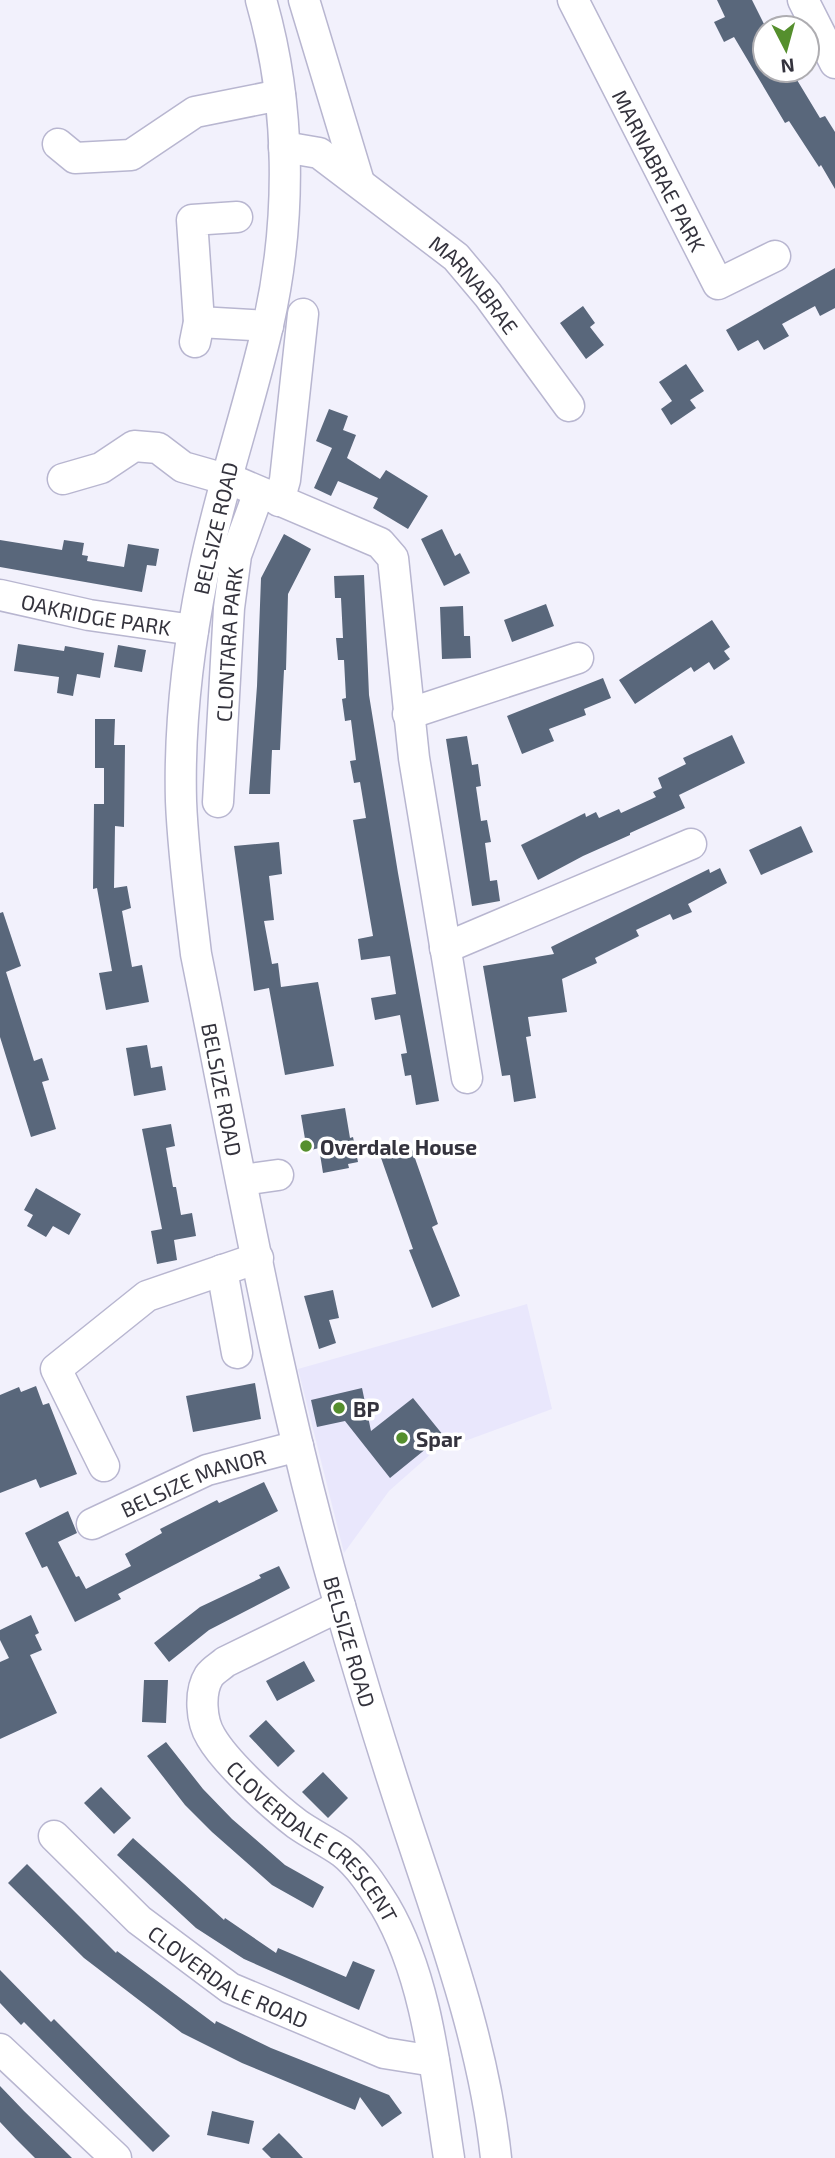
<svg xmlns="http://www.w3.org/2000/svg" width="835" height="2158" font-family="'Exo 2',sans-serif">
<rect width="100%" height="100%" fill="#f2f1fc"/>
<path fill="#e9e7fc" d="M527 1304 552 1409 432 1453 389 1491 344 1553 298 1369Z"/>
<path fill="#59677b" d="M717 0H752L765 26V70H791L820 118 825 116 835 132V189L821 165 819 167 789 121 785 123 734 37 724 42 714 22 725 17Z
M835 268V308L820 316 815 306 782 324 789 336 764 350 758 340 738 351 726 330Z
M583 306 595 323 590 327 604 345 586 359 560 323Z
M686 364 704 391 690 400 696 408 671 425 661 409 672 401 659 382Z
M329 409 348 416 343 430 356 435 347 458 380 479 386 470 428 496 408 529 373 508 378 498 338 481 331 496 314 488 332 448 316 441Z
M442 529 455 556 460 553 470 573 444 586 421 539Z
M284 534 311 549 288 594 286 670H284L280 750H272L270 794H249L257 686 261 578Z
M0 540 62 550 64 540 84 543 82 555 88 556 87 561 124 567 128 544 159 549 156 566 147 565 142 592 0 567Z
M364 575 369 695 398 873 439 1101 416 1105 411 1075 405 1076 401 1054 407 1053 400 1015 375 1020 371 998 396 994 390 956 361 960 358 939 373 936 353 820 366 818 360 782 354 783 350 761 356 760 351 720 345 721 342 699 346 698 344 660H338L336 638H343L341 598H335L334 576Z
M546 604 554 626 512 642 504 620Z
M463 606 464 636H470L471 658 442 659 440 607Z
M712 620 730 647 724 651 730 659 714 670 709 662 694 672 691 667 635 704 619 680Z
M18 644 64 651 65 646 104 653 100 678 77 674 73 696 57 693 59 677 14 671Z
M118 645 146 650 142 672 114 667Z
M603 678 611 698 584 709 586 715 549 729 554 741 522 754 507 716Z
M95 719H115L114 745H125L124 827 115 826 114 888 127 886 131 908 122 911 132 967 142 965 149 1002 106 1010 99 973 112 971 97 888 93 889 94 804H104V768H95Z
M732 735 745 763 679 795 685 808 630 833V835L583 856 538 880 521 845 585 813 586 817 596 812 599 818 619 809 621 813 656 797 653 792 662 788 658 778 686 764 683 758Z
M467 736 472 765 478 764 481 786 476 787 481 821 487 820 491 842 485 843 490 881 497 880 500 901 472 906 446 739Z
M801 826 813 852 761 875 749 850Z
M279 842 282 874 269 876 274 920 264 921 272 964 278 963 281 987 318 982 334 1066 285 1075 269 988 254 991 234 846Z
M720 868 727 883 688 904 692 912 673 920 670 914 636 930 639 936 595 958 597 963 562 979 567 1012 528 1017 531 1036 526 1037 536 1098 514 1102 510 1075 502 1076 483 966 554 954 551 947 709 869 710 873Z
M3 912 21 966 6 972 34 1061 42 1058 49 1080 42 1082 56 1129 31 1137 0 1037V913Z
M147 1045 151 1068 162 1066 166 1090 134 1096 126 1048Z
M345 1108 350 1138 353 1137 358 1162 348 1164 349 1168 323 1173 319 1148 307 1151 301 1115Z
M171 1124 175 1146 166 1148 173 1187H176L181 1215 192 1213 196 1236 174 1240 177 1260 157 1264 151 1231 162 1229 142 1129Z
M410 1144 438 1224 432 1227 460 1296 432 1308 409 1250 413 1249 380 1155Z
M36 1188 81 1214 69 1235 53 1226 46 1237 27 1226 33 1215 24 1210Z
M333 1290 339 1318 329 1320 336 1343 319 1349 304 1296Z
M255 1383 261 1419 193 1432 186 1396Z
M36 1386 43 1405 49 1403 77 1474 40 1488 36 1479 0 1493V1395L19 1387 21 1392Z
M362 1388 371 1431 413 1398 443 1435 390 1478 345 1421 317 1427 311 1400Z
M264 1482 278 1511 118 1594 121 1599 75 1622 47 1566 42 1568 25 1533 68 1511 77 1533 58 1542 76 1577 79 1576 86 1589 131 1566 125 1554 162 1533 160 1529 217 1500 219 1503Z
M279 1566 290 1588 209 1630 169 1662 154 1643 200 1607 261 1578 259 1575Z
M31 1615 39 1633 35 1635 42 1650 30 1655 57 1713 0 1739V1662L9 1658 0 1640V1630Z
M304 1661 315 1681 277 1701 266 1681Z
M144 1680H168L166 1723 142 1722Z
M266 1720 295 1751 278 1767 249 1736Z
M166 1742 203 1789 232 1819 285 1865 324 1887 313 1908 272 1885 212 1832 185 1805 147 1756Z
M323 1772 348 1798 328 1818 302 1792Z
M101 1787 131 1818 114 1834 84 1803Z
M133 1838 224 1920 225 1918 276 1953 278 1948 346 1977 353 1961 375 1970 359 2010 244 1959 196 1928 117 1855Z
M27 1864 116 1953 117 1951 215 2024 216 2021 271 2048 389 2095 402 2113 382 2127 360 2097 355 2110 242 2063 182 2033 84 1958 8 1883Z
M0 1970 51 2022 54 2019 170 2136 153 2152 24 2022 21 2025 0 2003Z
M0 2086 24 2111 72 2158H35L16 2139 0 2122Z
M212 2111 254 2121 249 2144 207 2135Z
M279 2133 290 2144 303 2158H271L262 2149Z"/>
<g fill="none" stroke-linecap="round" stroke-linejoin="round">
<defs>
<g id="minor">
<path id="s1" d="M261 0C291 104 292 219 268 325 249 409 220 490 203 575 188 649 179 726 181 801 183 852 190 903 196 954 240 1172 278 1392 340 1606 364 1690 390 1774 418 1857 451 1956 485 2053 496 2158"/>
<path d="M304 0 359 182"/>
<path id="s2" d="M573 0 718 284 775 256"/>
<path d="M803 0 835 63"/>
<path d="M58 144 75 158 131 155 195 112 280 95"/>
<path id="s3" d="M284 147 319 153 456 257 488 295 569 406"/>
<path d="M199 322 268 326"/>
<path d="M195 342 199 322 192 220 237 217"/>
<path d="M63 479 101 468 134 446 158 448 183 467 239 483 380 543 393 558 414 758 467 1078"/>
<path d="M279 501 285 480 303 314"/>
<path id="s4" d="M0 595 89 615 193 630"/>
<path d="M408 714 578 658"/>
<path id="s5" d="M218 802 229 608 236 555 259 492"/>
<path d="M445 948 691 844"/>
<path d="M242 1180 278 1175"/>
<path d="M222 1270 237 1353"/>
<path d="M104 1466 56 1369 147 1296 258 1258"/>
<path id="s6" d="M92 1524 207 1470 298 1446"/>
<path id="s7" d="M340 1606 225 1662C221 1666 213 1670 209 1676 199 1692 201 1721 211 1737 226 1763 272 1805 297 1824 311 1834 328 1842 342 1852 360 1866 373 1887 385 1906 428 1979 436 2076 449 2158"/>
<path id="s8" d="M54 1836 139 1920 230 1988 384 2053 434 2061"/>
<path d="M0 2049 116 2158"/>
</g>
</defs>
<use href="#minor" stroke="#b8b6d0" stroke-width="33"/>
<use href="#minor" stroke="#fff" stroke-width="30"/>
</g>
<g fill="#558f2d" stroke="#fff" stroke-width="2.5">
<circle cx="306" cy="1146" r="7"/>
<circle cx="339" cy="1408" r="7"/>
<circle cx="402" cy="1438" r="7"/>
</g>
<g text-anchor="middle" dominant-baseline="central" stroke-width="7" stroke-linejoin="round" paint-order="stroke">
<g font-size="21" fill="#34333d" stroke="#fff">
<text stroke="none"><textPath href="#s2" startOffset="191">MARNABRAE PARK</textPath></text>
<text stroke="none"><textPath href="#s3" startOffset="240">MARNABRAE</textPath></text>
<text transform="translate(215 528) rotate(-77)">BELSIZE ROAD</text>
<text stroke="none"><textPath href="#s4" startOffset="98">OAKRIDGE PARK</textPath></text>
<text stroke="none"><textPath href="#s5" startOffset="158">CLONTARA PARK</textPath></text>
<text stroke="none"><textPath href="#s1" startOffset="1106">BELSIZE ROAD</textPath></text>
<text stroke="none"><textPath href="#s6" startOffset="110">BELSIZE MANOR</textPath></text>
<text stroke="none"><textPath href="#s1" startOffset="1673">BELSIZE ROAD</textPath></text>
<text stroke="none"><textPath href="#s7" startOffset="360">CLOVERDALE CRESCENT</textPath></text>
<text stroke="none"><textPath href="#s8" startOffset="226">CLOVERDALE ROAD</textPath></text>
</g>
<g font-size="21" font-weight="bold" fill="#34333d" stroke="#fff" text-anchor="start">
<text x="320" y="1146">Overdale House</text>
<text x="353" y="1408">BP</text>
<text x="416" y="1438">Spar</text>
</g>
</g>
<g transform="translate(786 49) rotate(174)"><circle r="33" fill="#ffffff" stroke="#aeadb1" stroke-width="2"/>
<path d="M0-5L12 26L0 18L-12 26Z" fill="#558f2d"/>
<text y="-10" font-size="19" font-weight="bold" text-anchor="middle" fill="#34333d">N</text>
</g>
</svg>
